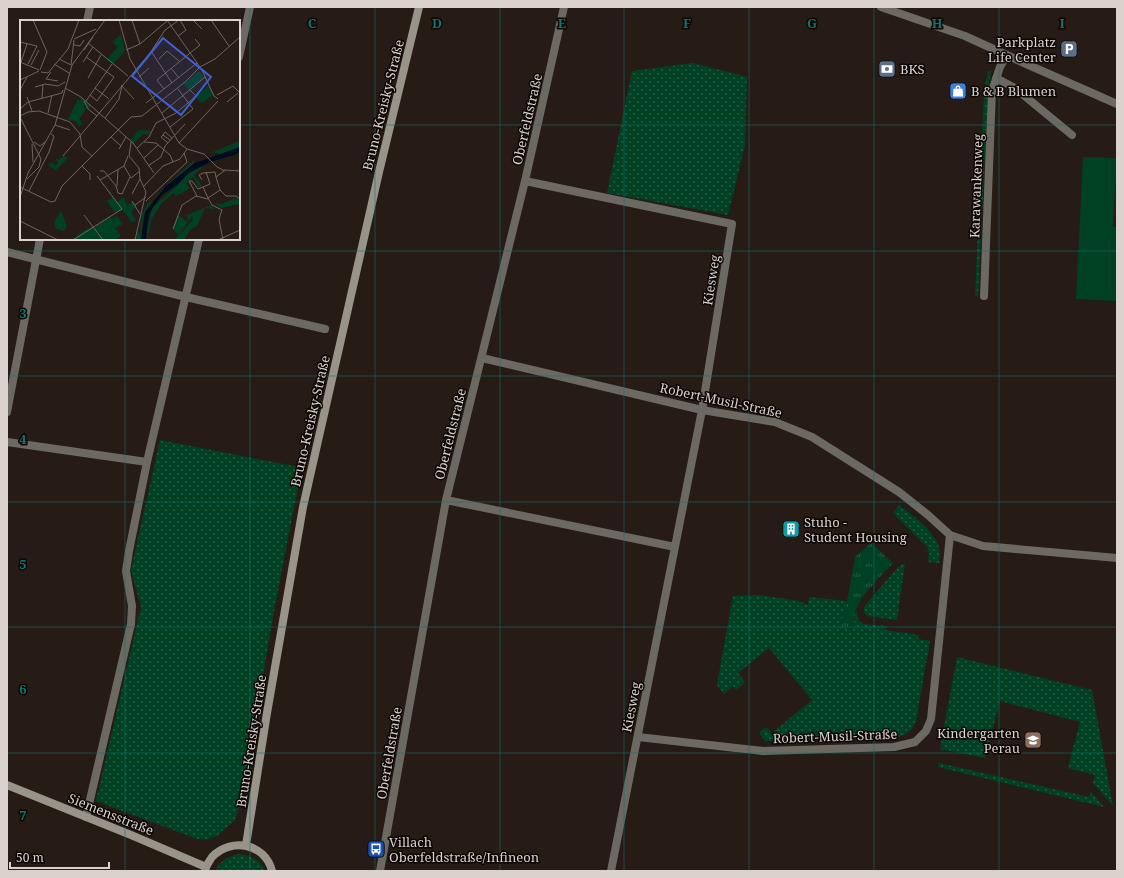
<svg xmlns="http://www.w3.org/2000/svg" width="1124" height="878" font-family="'Noto Serif',serif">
<defs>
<pattern id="grass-dots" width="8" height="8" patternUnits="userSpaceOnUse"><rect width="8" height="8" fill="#004124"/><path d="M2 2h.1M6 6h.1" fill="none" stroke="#255c43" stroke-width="1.8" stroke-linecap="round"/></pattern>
<pattern id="park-tufts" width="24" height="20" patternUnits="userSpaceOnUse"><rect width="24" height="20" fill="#004124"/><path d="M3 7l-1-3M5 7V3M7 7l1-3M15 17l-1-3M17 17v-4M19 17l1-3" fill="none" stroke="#255c43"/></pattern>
</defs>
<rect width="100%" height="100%" fill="#271b15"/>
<path fill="url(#grass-dots)" d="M693 63 747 77 745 145 728 215 607 193 632 71Z
M988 71H991L988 91 978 296H975L984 91Z
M160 440 299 467 300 476 272 622 251 750 240 805 235 820 217 836 206 840 197 839 96 801 141 607 131 570Z
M899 505C913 516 939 533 940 553 940 556 939 560 939 563L928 562 929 553 927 547 893 513Z
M905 563 897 620 867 616 864 612V607L897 568Z
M760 595 799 601 808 605 809 597 847 601 840 626 853 628 856 609 858 619 863 624 886 626 885 630 919 635 918 639 930 641 916 721C912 732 906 735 895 738L765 741 759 733 766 727 772 733 812 700 769 648 738 673 745 682 736 690 733 686 724 694 717 685 733 596Z
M957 657 1092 690 1113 806 1093 783 1095 775 1068 768 1080 722 1000 701 985 758 940 749Z
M939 763 1089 797 1091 792 1104 807 938 767Z
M240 854C252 856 260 860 265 871H215C221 860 228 856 240 854Z"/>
<path fill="url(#park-tufts)" d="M871 543 893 563C882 576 861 594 856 610 854 615 854 622 853 628L840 626 847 601 855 557Z"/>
<path fill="#004124" d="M1083 157 1117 158 1113 227H1117V301L1076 299Z"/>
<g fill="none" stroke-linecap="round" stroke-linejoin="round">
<path stroke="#6c6963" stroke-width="8" d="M881 7 965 36 1024 63 1117 104
M87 21 90 7
M239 57 250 7
M996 78 1015 88 1072 135
M525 181 732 224 702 410 611 871
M7 252 186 297 325 329
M984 296 992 91 1000 67 1007 55
M482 358 702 410 775 422 812 437 899 492 928 515 950 535 983 546 1117 558
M7 412 40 239
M7 442 147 462
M446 500 675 547
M638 737 763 751 894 747 915 742 926 731 931 719 950 535
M86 817 131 624 132 606 126 571 129 551 147 462 199 239
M380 871 446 500 525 181 564 7"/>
<path stroke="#98948a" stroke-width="8" d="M7 785 131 835 206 867
M246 845 267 713 303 507 379 172 419 7
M205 871C206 865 209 862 212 857 231 837 265 843 272 871"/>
</g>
<path fill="none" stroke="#0f766e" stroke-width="1" stroke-opacity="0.55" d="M125 7V21M250 7V871M375 7V871M500 7V871M624 7V871M749 7V871M874 7V871M999 7V871M7 125H21M239 125H1117M125 239V871M7 251H1117M7 376H1117M7 502H1117M7 627H1117M7 753H1117"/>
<defs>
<symbol id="parking-square" viewBox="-11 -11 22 22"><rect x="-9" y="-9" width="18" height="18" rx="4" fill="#5c6f8a" stroke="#0c0705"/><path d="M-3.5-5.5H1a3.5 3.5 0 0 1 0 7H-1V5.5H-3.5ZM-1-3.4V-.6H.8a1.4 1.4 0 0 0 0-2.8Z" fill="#fff"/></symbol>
<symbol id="bank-square" viewBox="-11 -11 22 22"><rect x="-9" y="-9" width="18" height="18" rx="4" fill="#5c6f8a" stroke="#0c0705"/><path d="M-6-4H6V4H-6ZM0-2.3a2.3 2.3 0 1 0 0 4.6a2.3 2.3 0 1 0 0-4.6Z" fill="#fff"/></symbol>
<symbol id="shop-square" viewBox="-11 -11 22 22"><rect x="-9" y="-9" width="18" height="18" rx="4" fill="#3f7fe0" stroke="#0c0705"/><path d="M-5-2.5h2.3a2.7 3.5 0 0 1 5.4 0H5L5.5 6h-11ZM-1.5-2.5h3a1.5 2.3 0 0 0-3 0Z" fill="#fff"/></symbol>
<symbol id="building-square" viewBox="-11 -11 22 22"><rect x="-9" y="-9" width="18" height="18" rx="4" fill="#0f9aa8" stroke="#0c0705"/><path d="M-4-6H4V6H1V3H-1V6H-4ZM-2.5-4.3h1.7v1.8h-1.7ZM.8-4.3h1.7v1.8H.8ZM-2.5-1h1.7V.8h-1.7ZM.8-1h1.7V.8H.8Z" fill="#fff"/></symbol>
<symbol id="school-square" viewBox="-11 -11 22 22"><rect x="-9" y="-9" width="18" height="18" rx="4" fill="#8d6e63" stroke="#0c0705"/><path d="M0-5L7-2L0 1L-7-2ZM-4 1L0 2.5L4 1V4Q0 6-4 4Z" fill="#fff"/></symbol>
<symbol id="bus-square" viewBox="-11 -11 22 22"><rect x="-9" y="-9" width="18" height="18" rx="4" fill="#1a4fb4" stroke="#0c0705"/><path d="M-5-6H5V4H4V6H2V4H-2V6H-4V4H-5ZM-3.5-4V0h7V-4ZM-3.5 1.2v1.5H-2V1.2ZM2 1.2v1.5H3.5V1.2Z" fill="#fff"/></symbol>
</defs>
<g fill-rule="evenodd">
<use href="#parking-square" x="1059" y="39" width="20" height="20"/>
<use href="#bank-square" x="877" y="59" width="20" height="20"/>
<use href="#shop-square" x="948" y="81" width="20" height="20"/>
<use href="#building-square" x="781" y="519" width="20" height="20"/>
<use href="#school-square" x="1023" y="730" width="20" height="20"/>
<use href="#bus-square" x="366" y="839" width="20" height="20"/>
</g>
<g text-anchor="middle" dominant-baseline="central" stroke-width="3" stroke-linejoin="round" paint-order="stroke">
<g font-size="13" fill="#dbd2ce" stroke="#0c0705" text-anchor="start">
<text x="1056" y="42" text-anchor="end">Parkplatz<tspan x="1056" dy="15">Life Center</tspan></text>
<text x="900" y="69">BKS</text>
<text x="971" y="91">B &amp; B Blumen</text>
<text x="804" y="522">Stuho -<tspan x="804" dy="15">Student Housing</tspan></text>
<text x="1020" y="733" text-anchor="end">Kindergarten<tspan x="1020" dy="15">Perau</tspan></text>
<text x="389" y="842">Villach<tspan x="389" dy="15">Oberfeldstraße/Infineon</tspan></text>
</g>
<g font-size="13" fill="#dbd2ce" stroke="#0c0705">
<text transform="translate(383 105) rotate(-76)">Bruno-Kreisky-Straße</text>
<text transform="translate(527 119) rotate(-77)">Oberfeldstraße</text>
<text transform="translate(976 186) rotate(-88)">Karawankenweg</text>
<text transform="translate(711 280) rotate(-81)">Kiesweg</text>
<text transform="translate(721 400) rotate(12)">Robert-Musil-Straße</text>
<text transform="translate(310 421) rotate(-77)">Bruno-Kreisky-Straße</text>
<text transform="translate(450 434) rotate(-76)">Oberfeldstraße</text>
<text transform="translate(631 707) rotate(-79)">Kiesweg</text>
<text transform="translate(835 736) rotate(-2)">Robert-Musil-Straße</text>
<text transform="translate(251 741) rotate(-81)">Bruno-Kreisky-Straße</text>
<text transform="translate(389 753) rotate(-80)">Oberfeldstraße</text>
<text transform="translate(111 814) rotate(22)">Siemensstraße</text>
</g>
</g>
<g transform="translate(20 20)">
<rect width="220" height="220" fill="#271b15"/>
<path d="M179 51 184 57 169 70 164 64ZM189 65 193 75 182 83 175 77ZM61 78 71 86 69 89 65 84 64 88 66 89 59 99 63 104 59 106 56 101 48 100 57 80 60 81ZM119 110 131 111 130 114H123L113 124 110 121ZM44 135 48 138 36 150 28 145 30 143 36 145 38 142 35 138 39 140ZM186 144 141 184 131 200 127 220 126 210 133 187 158 165 165 155ZM174 155 182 166 177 167 178 165 173 157 166 163 170 168 156 176 153 173ZM93 177 97 182 104 177 106 184 110 188 105 193 102 190 95 193 87 181ZM41 191 47 206 44 211 36 209 34 202Z" fill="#004124"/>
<path d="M220 121V127L200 134 193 132ZM174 140V143L132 180 123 199 121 220H116L117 212 120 213 122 194 128 183ZM216 178 220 179V184L201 188 194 183 201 184ZM191 185 195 189 185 188 177 206 170 210 164 220H155L173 199 172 196 168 202 167 195ZM72 207 83 220H52L60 213Z" fill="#004124"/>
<path d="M101 14 105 31 93 44 87 39 98 27 93 22ZM112 182 116 187 111 192 116 200 112 203 105 193 110 189 108 185ZM158 195 168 202 159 215 153 209ZM90 196 92 199 97 196 103 204 95 208 101 216 94 220H83L74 208Z" fill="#004124"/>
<path d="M220 127V132L215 135 190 142 169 153 158 164 142 175 129 193 126 220H121L125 192 146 166 175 143Z" fill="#000c1e"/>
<path fill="none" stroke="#6f645f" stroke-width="1" d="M13 0 27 32 20 50M99 0 110 39 159 123 167 129 184 134 197 147 205 151M112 0 120 24M147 0 180 47M173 0 182 9M191 0 209 26M158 16 166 10 160 0M54 19 76 9M0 22 17 26 8 44M68 23 108 56M54 25 60 26 64 20M64 30 73 17M106 30 120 24 147 1M131 31 152 63M66 37 94 57 77 81 70 75M39 39 51 45 54 20M139 39 147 31 159 41M0 42 19 50M1 42 7 24M63 42 73 27M34 44 49 53M11 45 19 30M180 47 195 39 220 17M151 48 159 58M182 50 194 76 198 79M21 52 28 53 48 29 59 0M31 52 26 59 38 61M119 57 129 48M68 58 81 35M0 60 19 51M101 65 114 79M15 67 25 64 38 66 45 62M45 68 61 77 113 123 134 153M75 68 89 79M144 69 137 60 180 25 175 19M0 70 7 57M197 75 213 66 220 73M7 77 12 91M22 78 23 64M64 81 68 89 77 96M66 81 92 44M207 82 218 73M126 83 177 43M0 89 8 82 42 73 43 70M28 93 32 75M142 93 185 57M0 96 8 92 19 91 50 102 60 114 62 127 72 136M0 97 21 139 19 147 7 159M85 98 99 79 102 66M35 105 50 110M150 107 173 89 158 69M143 115 145 112 152 118M91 117 101 126M14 122 20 126 25 122M111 122 109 136 119 148 120 159 126 172 115 220M124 122 136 123 150 135 153 142M148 123 141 117 143 115 150 120M159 123 198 81M12 124 13 142M117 128 129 117 136 103 156 93 176 76 170 70M99 129 106 117M43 136 130 33 145 10 159 0M124 138 138 125M62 146 70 154V160M104 146 111 158 120 151M128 146 141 137 145 126 165 104M204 150 220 151M80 151H84L96 166 98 173 102 174 110 157M204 151 196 157 200 170 206 176H216L220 179M186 152 190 164 183 167 188 178M80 160 104 146 108 136M182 160 179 155 183 153 195 152 196 157M97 166 98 149M124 166 143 146 160 139 167 129M0 167 31 182 35 181 42 166 111 97 122 96 165 62 180 47M200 170 188 178 192 185 202 190 199 199 203 220M9 171 29 132 34 116 31 114M112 174 120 159M177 176 169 161H172L178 169 183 167M0 177 8 153 35 105 52 45 85 0M112 181 120 194M126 181 167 142 164 133M115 185 126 177M64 195 83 220M0 201 38 220M153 209 162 185 176 176 188 179M53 220 102 189 77 156M198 220 220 210"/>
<path fill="#3a62d6" fill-opacity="0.15" stroke="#3a62d6" stroke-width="2" d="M143 18 191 57 161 95 112 56Z"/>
<rect width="220" height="220" fill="none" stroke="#dbd2ce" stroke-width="2"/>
</g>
<g font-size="13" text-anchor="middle" font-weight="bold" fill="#0f766e" stroke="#0c0705" stroke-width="3" stroke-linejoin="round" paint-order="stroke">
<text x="312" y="28">C</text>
<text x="437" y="28">D</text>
<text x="562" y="28">E</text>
<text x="687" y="28">F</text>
<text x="812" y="28">G</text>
<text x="937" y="28">H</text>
<text x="1062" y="28">I</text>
<text x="23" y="318">3</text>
<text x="23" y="444">4</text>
<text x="23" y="569">5</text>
<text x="23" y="694">6</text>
<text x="23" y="820">7</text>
</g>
<rect width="1124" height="878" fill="none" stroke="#dbd2ce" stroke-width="16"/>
<path d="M10 862v6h99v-6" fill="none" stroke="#dbd2ce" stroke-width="2"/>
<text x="16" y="862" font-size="12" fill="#dbd2ce" stroke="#0c0705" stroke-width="3" paint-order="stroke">50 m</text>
</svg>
